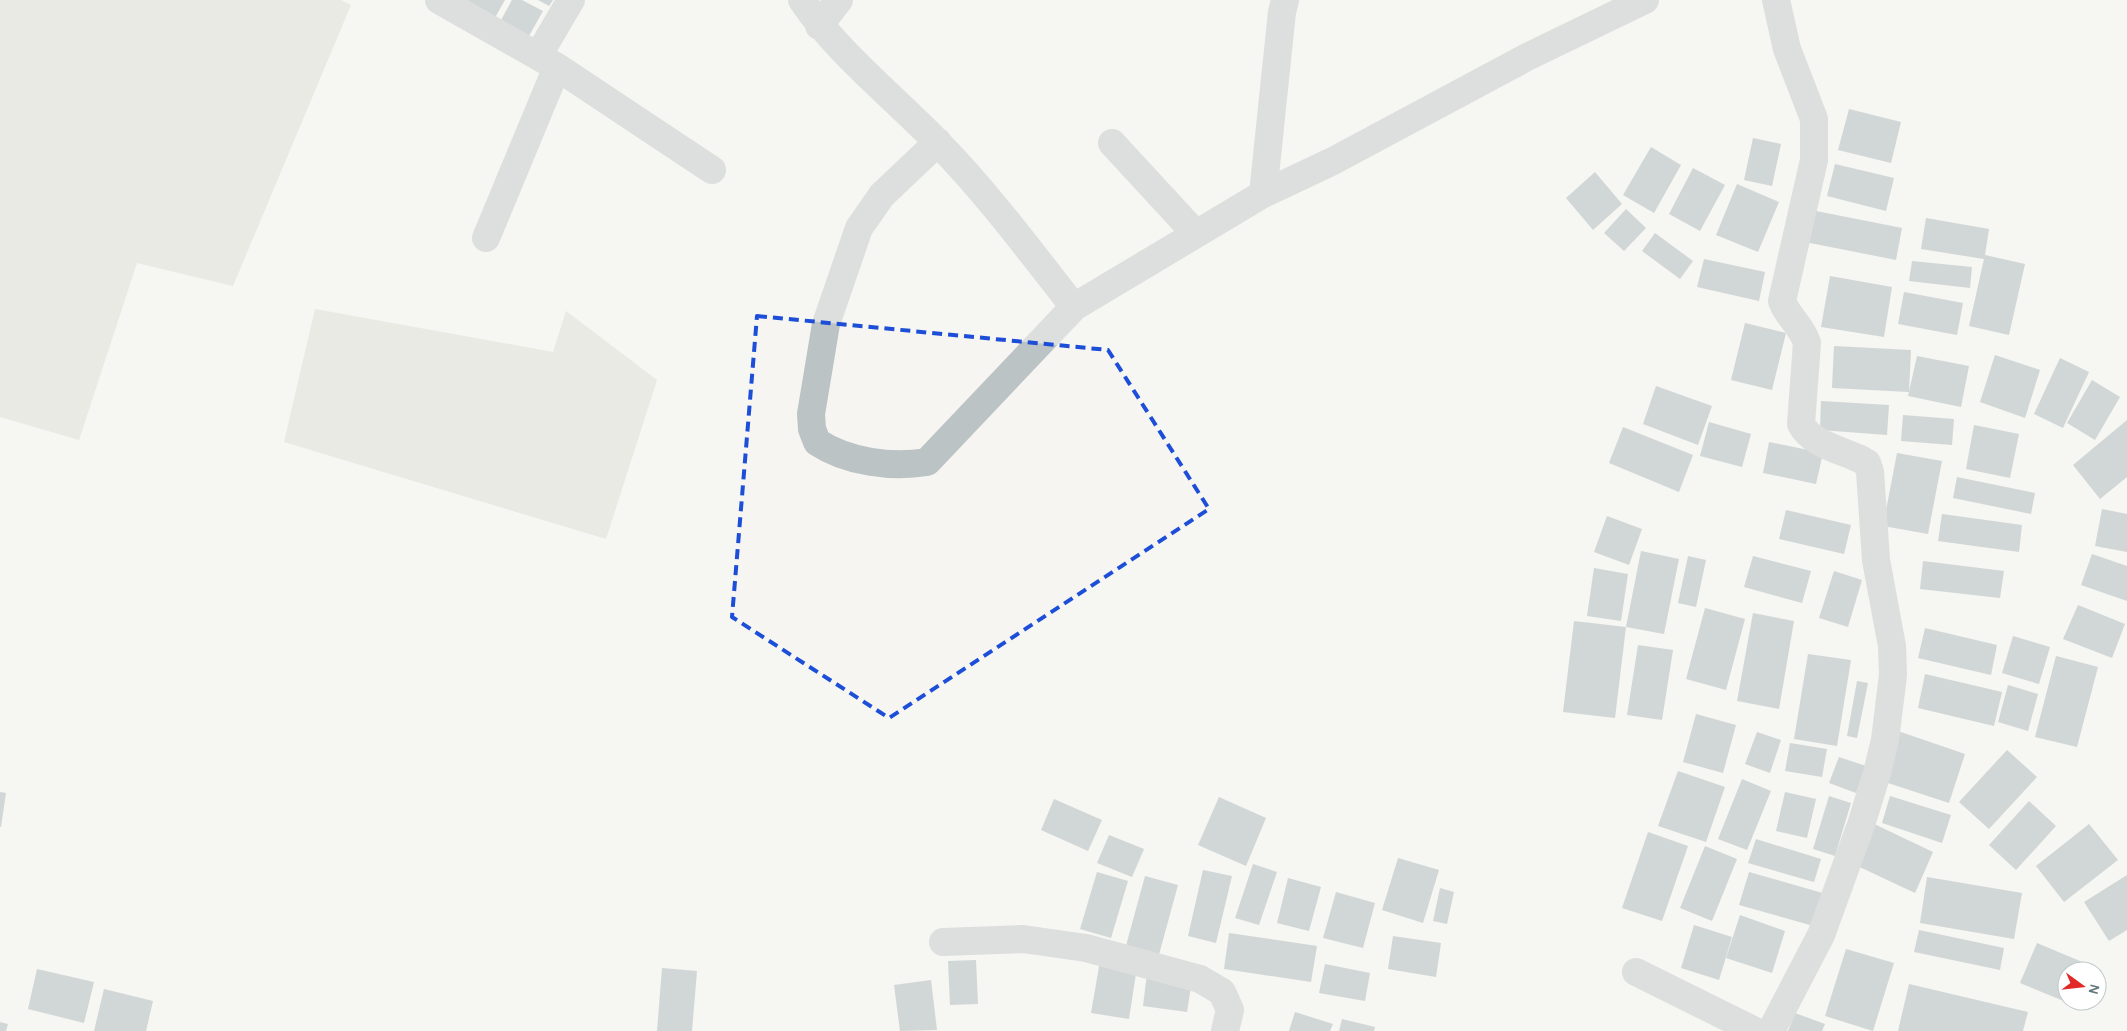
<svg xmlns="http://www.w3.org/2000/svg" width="2127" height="1031" font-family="Karla,sans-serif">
<rect width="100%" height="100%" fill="#f6f5f2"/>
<path fill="#d7dbd1" d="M0 0H341L351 5 233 286 137 263 79 440 0 417Z
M315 309 553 352 566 311 657 380 606 539 284 442Z"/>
<path fill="#a5b1b4" d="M456 0H505L493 21Z
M512 0H522L543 11 529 36 501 20Z
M538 0H553L549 6Z
M1849 109 1901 122 1891 163 1838 150Z
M1753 138 1781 144 1772 186 1744 180Z
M1651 147 1681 165 1654 213 1623 195Z
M1835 164 1894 178 1886 211 1827 196Z
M1693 168 1725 185 1700 231 1669 214Z
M1595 172 1622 204 1593 230 1566 198Z
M1737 184 1779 202 1758 252 1716 235Z
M1626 209 1646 228 1624 251 1604 233Z
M1806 209 1902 228 1896 260 1800 241Z
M1926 218 1989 229 1985 255 2025 264 2009 335 1969 326 1984 259 1921 249Z
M1655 233 1693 261 1680 279 1642 251Z
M1704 259 1765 272 1759 301 1697 287Z
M1912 261 1972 267 1970 288 1909 281Z
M1830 276 1892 287 1884 337 1821 327Z
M1904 292 1963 303 1957 335 1898 324Z
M1745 323 1786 333 1772 390 1731 380Z
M1834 346 1911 350 1909 392 1832 388Z
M1995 355 2040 370 2025 418 1980 402Z
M1917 356 1969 366 1961 407 1908 396Z
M2060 358 2089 372 2063 428 2034 414Z
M2092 380 2120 397 2095 440 2067 423Z
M1656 386 1712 406 1698 445 1643 424Z
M1821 401 1889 405 1887 435 1820 430Z
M1903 415 1954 419 1952 445 1901 441Z
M2127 420V477L2100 499 2073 465Z
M1709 422 1751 434 1742 467 1700 456Z
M1974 425 2019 434 2010 478 1966 469Z
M1623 427 1693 455 1679 492 1609 463Z
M1769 442 1823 453 1816 484 1763 473Z
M1897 453 1942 461 1928 534 1883 526Z
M1957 477 2035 493 2031 514 1953 498Z
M2102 509 2127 514V552L2095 546Z
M1786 510 1851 525 1844 554 1779 539Z
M1942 514 2022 525 2019 552 1938 541Z
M1607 516 1642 529 1629 565 1594 552Z
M1641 551 1679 559 1664 634 1626 627Z
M2092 554 2127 566V601L2081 585Z
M1688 556 1706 560 1696 607 1678 603Z
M1753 556 1811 571 1802 603 1744 587Z
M1923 561 2004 571 2000 598 1920 589Z
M1594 568 1628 574 1621 621 1587 616Z
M1834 571 1862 580 1848 627 1819 618Z
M2078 605 2125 624 2112 658 2063 639Z
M1705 608 1745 619 1726 690 1686 679Z
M1753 613 1794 621 1779 709 1737 701Z
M1574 621 1626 627 1615 718 1563 712Z
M1925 628 1997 645 1991 675 1918 658Z
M2013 636 2050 647 2039 684 2002 673Z
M1638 645 1673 650 1662 720 1627 715Z
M1808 654 1851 660 1837 746 1794 739Z
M2056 656 2098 667 2077 747 2035 737Z
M1925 674 2002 692 1994 726 1918 708Z
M1857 681 1868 683 1857 738 1847 736Z
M2008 685 2038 694 2028 731 1998 722Z
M1696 714 1736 725 1723 773 1683 762Z
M1898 731 1965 754 1949 803 1882 781Z
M1757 732 1781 740 1770 773 1745 764Z
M1790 743 1827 749 1822 777 1785 771Z
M2007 750 2037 777 1989 829 1959 802Z
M1839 757 1866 766 1856 793 1829 783Z
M1678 771 1725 787 1706 842 1658 826Z
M1742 779 1771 791 1747 850 1718 839Z
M0 792 6 793 1 827H0Z
M1785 792 1816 799 1807 838 1776 831Z
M1829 796 1851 803 1835 856 1813 849Z
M1890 796 1951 815 1942 843 1882 823Z
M1219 797 1266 818 1246 866 1198 845Z
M1054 799 1102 820 1088 851 1041 830Z
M2029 801 2056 826 2016 870 1989 845Z
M1870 822 1933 852 1915 893 1851 863Z
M2089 824 2118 860 2064 902 2036 866Z
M1648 832 1688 846 1662 921 1622 908Z
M1109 835 1144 849 1132 877 1097 863Z
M1756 839 1821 859 1814 882 1748 863Z
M1705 846 1737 859 1712 921 1680 908Z
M1398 858 1439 870 1423 923 1382 910Z
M1253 864 1277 872 1259 925 1235 918Z
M1203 870 1232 876 1216 943 1188 936Z
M1097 872 1128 881 1111 938 1080 929Z
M1749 872 1826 894 1817 927 1739 905Z
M2127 875V930L2109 941 2084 902Z
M1145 876 1178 885 1157 962 1124 953Z
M1927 877 2022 893 2014 939 1920 923Z
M1288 878 1321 887 1309 931 1277 923Z
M1440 888 1454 892 1447 924 1433 921Z
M1336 892 1375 903 1363 948 1323 938Z
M1740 915 1785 931 1772 973 1726 958Z
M1694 925 1732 937 1719 980 1681 968Z
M1919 930 2004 948 2000 970 1914 952Z
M1229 933 1317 946 1311 982 1224 969Z
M1393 936 1441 943 1436 977 1388 969Z
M2037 943 2099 969 2097 975V971H2067V1001H2086L2083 1009 2020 983Z
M1846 949 1894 963 1873 1031 1825 1016Z
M976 960 978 1004 950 1005 948 961Z
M1100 961 1137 967 1129 1019 1091 1013Z
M1325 964 1370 973 1365 1001 1319 993Z
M662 968 697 971 692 1031H657Z
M37 969 94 982 84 1023 28 1009Z
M1147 973 1192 980 1187 1012 1143 1006Z
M931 980 937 1030 900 1031 894 985Z
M1909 984 2028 1012 2023 1031H1898Z
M104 989 153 1001 146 1031H94Z
M1295 1012 1333 1024 1330 1031H1289Z
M1795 1013 1825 1024 1822 1031H1788Z
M1342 1019 1375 1027 1374 1031H1339Z
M0 1022 8 1024 6 1031H0Z"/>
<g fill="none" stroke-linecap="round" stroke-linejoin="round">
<path stroke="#bcc3c5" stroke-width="28" d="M439 0 557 67 712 170
M802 0C838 54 893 96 938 143 988 194 1030 251 1074 307
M819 26 839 0
M538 56 571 0
M938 142 882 195 859 228 826 324 811 414 812 429 817 442C847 462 892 468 927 462L1074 307 1263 194 1333 161 1527 57 1645 0
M1112 143 1196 234
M1263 194 1282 12 1285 0
M486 238 557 67
M943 942 1023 939 1086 948 1200 979 1222 992 1230 1010 1225 1031
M1636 972 1755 1031
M1771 1031 1821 935 1861 825 1877 773 1885 740 1893 675 1892 646 1876 560 1870 472 1867 463 1860 459C1841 450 1811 444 1801 424L1807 343C1801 324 1788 318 1782 301L1814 160V119L1787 49 1776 0"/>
</g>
<path d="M0 0H2127V1031H0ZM757 316 1108 350 1209 509 889 718 732 617Z" fill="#f6f5f2" fill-opacity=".55" fill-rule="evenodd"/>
<path fill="none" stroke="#1d4ed8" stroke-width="4" stroke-dasharray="10 6" stroke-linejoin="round" d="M757 316 1108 350 1209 509 889 718 732 617Z"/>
<g transform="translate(2082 986) rotate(105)"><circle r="24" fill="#ffffff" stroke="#c0c9cb"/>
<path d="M0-4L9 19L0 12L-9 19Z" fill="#e12927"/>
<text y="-8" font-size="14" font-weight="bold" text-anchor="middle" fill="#61777d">N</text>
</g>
</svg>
